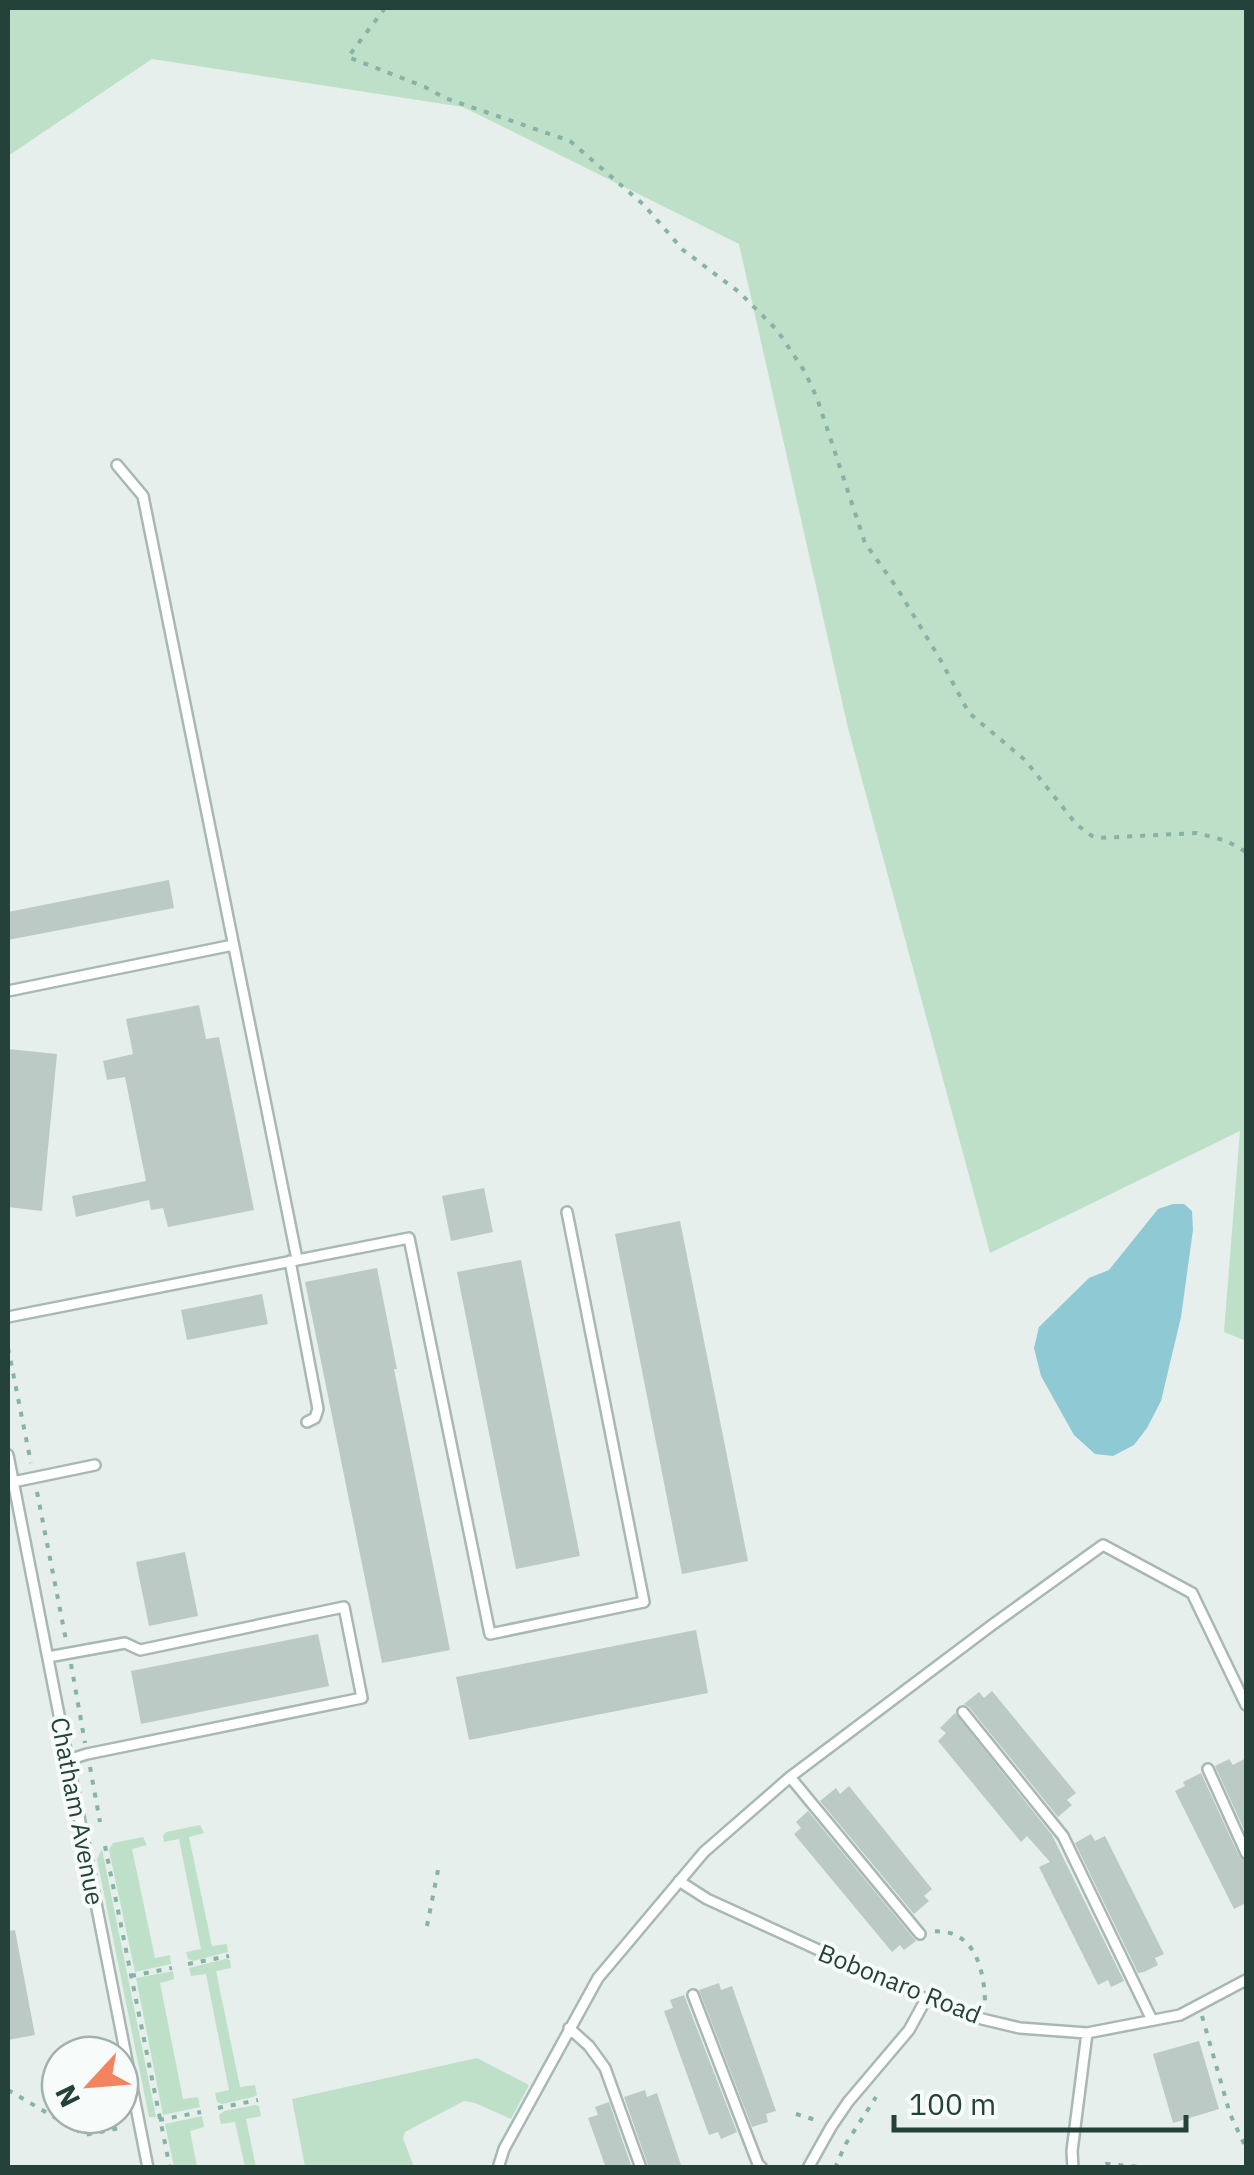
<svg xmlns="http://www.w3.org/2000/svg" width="1254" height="2175" font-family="'IBM Plex Sans',sans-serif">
<rect width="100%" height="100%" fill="#e6efeb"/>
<path fill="#bfe0c8" d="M8 8H1246V1341L1224 1332 1240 1131 990 1253 848 728 739 244 463 107 152 59 8 156Z
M200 1825 204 1833 189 1837 212 1946 227 1944 228 1952 193 1961 188 1959 186 1952 201 1949 179 1839 164 1842 163 1836 166 1832Z
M143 1837 147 1845 132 1849 155 1958 170 1955 171 1964 135 1972 109 1850 113 1843Z
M102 1849 156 2117H149L97 1859Z
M225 1959 230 1960 231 1968 216 1971 240 2087 255 2085 257 2095 253 2097 222 2104 217 2102 215 2093 229 2090 206 1974 191 1976 189 1968Z
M173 1971 174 1979 160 1983 183 2099 198 2097 200 2107 163 2115 136 1978Z
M477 2058 529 2085 511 2119 475 2103 464 2101 405 2132 403 2138 414 2167H305L292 2099Z
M255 2105 259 2106 261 2116 246 2119 256 2167H245L235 2122 221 2124 219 2115 224 2111Z
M202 2116 204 2127 190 2131 197 2167H174L165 2124Z"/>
<path fill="#8ec9d4" d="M1173 1204H1184L1192 1211 1193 1230 1181 1317 1161 1401 1147 1428 1134 1445 1113 1456 1095 1454 1074 1435 1041 1376 1034 1348 1039 1327 1089 1278 1109 1270 1158 1209Z"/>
<path fill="#bbcac4" d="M169 880 174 908 8 940V912Z
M199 1005 206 1039 219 1037 254 1210 168 1227 163 1208 151 1210 149 1200 76 1217 72 1196 146 1181 125 1077 107 1080 103 1061 133 1054 126 1019Z
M8 1049 57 1054 42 1211 8 1207Z
M484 1188 493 1232 451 1241 442 1196Z
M680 1221 748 1561 682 1574 615 1234Z
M521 1260 580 1556 516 1569 457 1272Z
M377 1268 397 1369H394L450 1650 382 1663 305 1282Z
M262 1294 268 1324 187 1340 181 1310Z
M185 1552 198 1616 149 1626 136 1562Z
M696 1630 708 1693 469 1740 456 1677Z
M318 1634 329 1686 141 1724 131 1671Z
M992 1691 1076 1793 1067 1800 1072 1805 1058 1817 969 1707 964 1704 979 1692 984 1698Z
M955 1713 1052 1835 1124 1981 1111 1987 1108 1980 1098 1985 1039 1867 1050 1862 1027 1836 1021 1842 938 1741 946 1733 940 1728Z
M1246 1758V1834L1215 1766 1229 1759 1233 1765Z
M1201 1773 1239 1856 1246 1861V1903L1234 1909 1175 1791 1185 1786 1183 1782Z
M849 1786 932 1889 924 1896 929 1901 914 1914 820 1801 836 1788 840 1794Z
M808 1811 916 1941 904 1950 900 1945 892 1952 794 1834 801 1828 796 1822Z
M1091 1834 1095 1841 1105 1836 1164 1954 1155 1958 1158 1965 1144 1972 1138 1973 1075 1843Z
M15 1930 35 2035 8 2040V1931Z
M719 1983 721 1990 732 1986 776 2111 766 2114 768 2122 752 2127 699 1990Z
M684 1995 737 2132 721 2139 718 2132 709 2135 664 2011 673 2008 670 2000Z
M1199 2041 1219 2109 1173 2123 1153 2054Z
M645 2090 647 2097 657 2093 682 2168H649L624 2097Z
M609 2102 632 2168H606L588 2118 598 2115 595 2107Z"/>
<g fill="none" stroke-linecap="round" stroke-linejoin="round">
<defs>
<path id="lane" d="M117 465 143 496 297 1259
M8 991 233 945
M290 1261 318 1409 315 1418 307 1422
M8 1317 409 1238 490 1634 644 1602 567 1212
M8 1455 148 2168
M13 1482 95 1465
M48 1657 125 1643 140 1650 344 1607 362 1698 87 1754 68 1760
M963 1712 1063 1836 1152 2020
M1208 1769 1246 1853
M790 1777 920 1934
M679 1881 707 1899 926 1999 982 2019 1020 2028 1087 2033 1180 2015 1246 1980
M693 1995 758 2164 762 2168
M569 2028 589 2046 605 2068 641 2168
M498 2168 504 2149 598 1978 704 1852 790 1777 992 1625 1103 1545 1192 1593 1246 1705
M808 2168 831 2127 848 2102 909 2030 926 1999
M1073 2168 1072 2151 1087 2033"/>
</defs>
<use href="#lane" stroke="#a8b8b2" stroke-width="14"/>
<path stroke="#86b3a5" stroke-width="4" stroke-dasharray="5 8" stroke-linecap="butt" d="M385 8 348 57 425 87 445 98 570 141 644 205 683 250 739 292 777 330 805 372 817 398 865 543 897 588 940 659 969 713 1025 760 1077 825 1092 836 1098 838 1197 833 1227 841 1246 852
M8 1348 31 1463
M37 1492 66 1640
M71 1664 85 1743
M90 1767 100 1822
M105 1846 170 2168
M427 1926 439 1865
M935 1931C943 1932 952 1932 959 1937 980 1949 985 1982 985 2004
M188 1964 229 1956
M131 1976 172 1968
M1202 2016 1230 2114 1246 2148
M8 2090 85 2135 125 2127
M218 2108 258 2100
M796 2114 819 2121
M159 2120 201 2112
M835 2168 845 2145 876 2097
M1093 2168 1107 2164 1152 2168"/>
<use href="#lane" stroke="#fff" stroke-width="9"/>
</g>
<g text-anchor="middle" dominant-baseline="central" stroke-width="8" stroke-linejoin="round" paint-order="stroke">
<g font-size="25" fill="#24423a" stroke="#f7fbf9">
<text transform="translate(78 1811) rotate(79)">Chatham Avenue</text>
<text transform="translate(900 1983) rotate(22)">Bobonaro Road</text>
</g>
</g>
<rect width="1254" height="2175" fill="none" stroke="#24423a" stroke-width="20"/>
<g transform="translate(90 2085) rotate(244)"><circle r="48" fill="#f7fbf9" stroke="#a3b1ad" stroke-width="2.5"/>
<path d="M0-8L18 38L0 25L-18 38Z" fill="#f4845f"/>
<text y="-15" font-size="28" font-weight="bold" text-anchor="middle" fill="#24423a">N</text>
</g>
<path d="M894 2115v15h292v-15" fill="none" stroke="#24423a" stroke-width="5"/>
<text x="909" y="2115" font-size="30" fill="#24423a" stroke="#f7fbf9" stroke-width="8" paint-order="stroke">100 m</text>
</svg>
